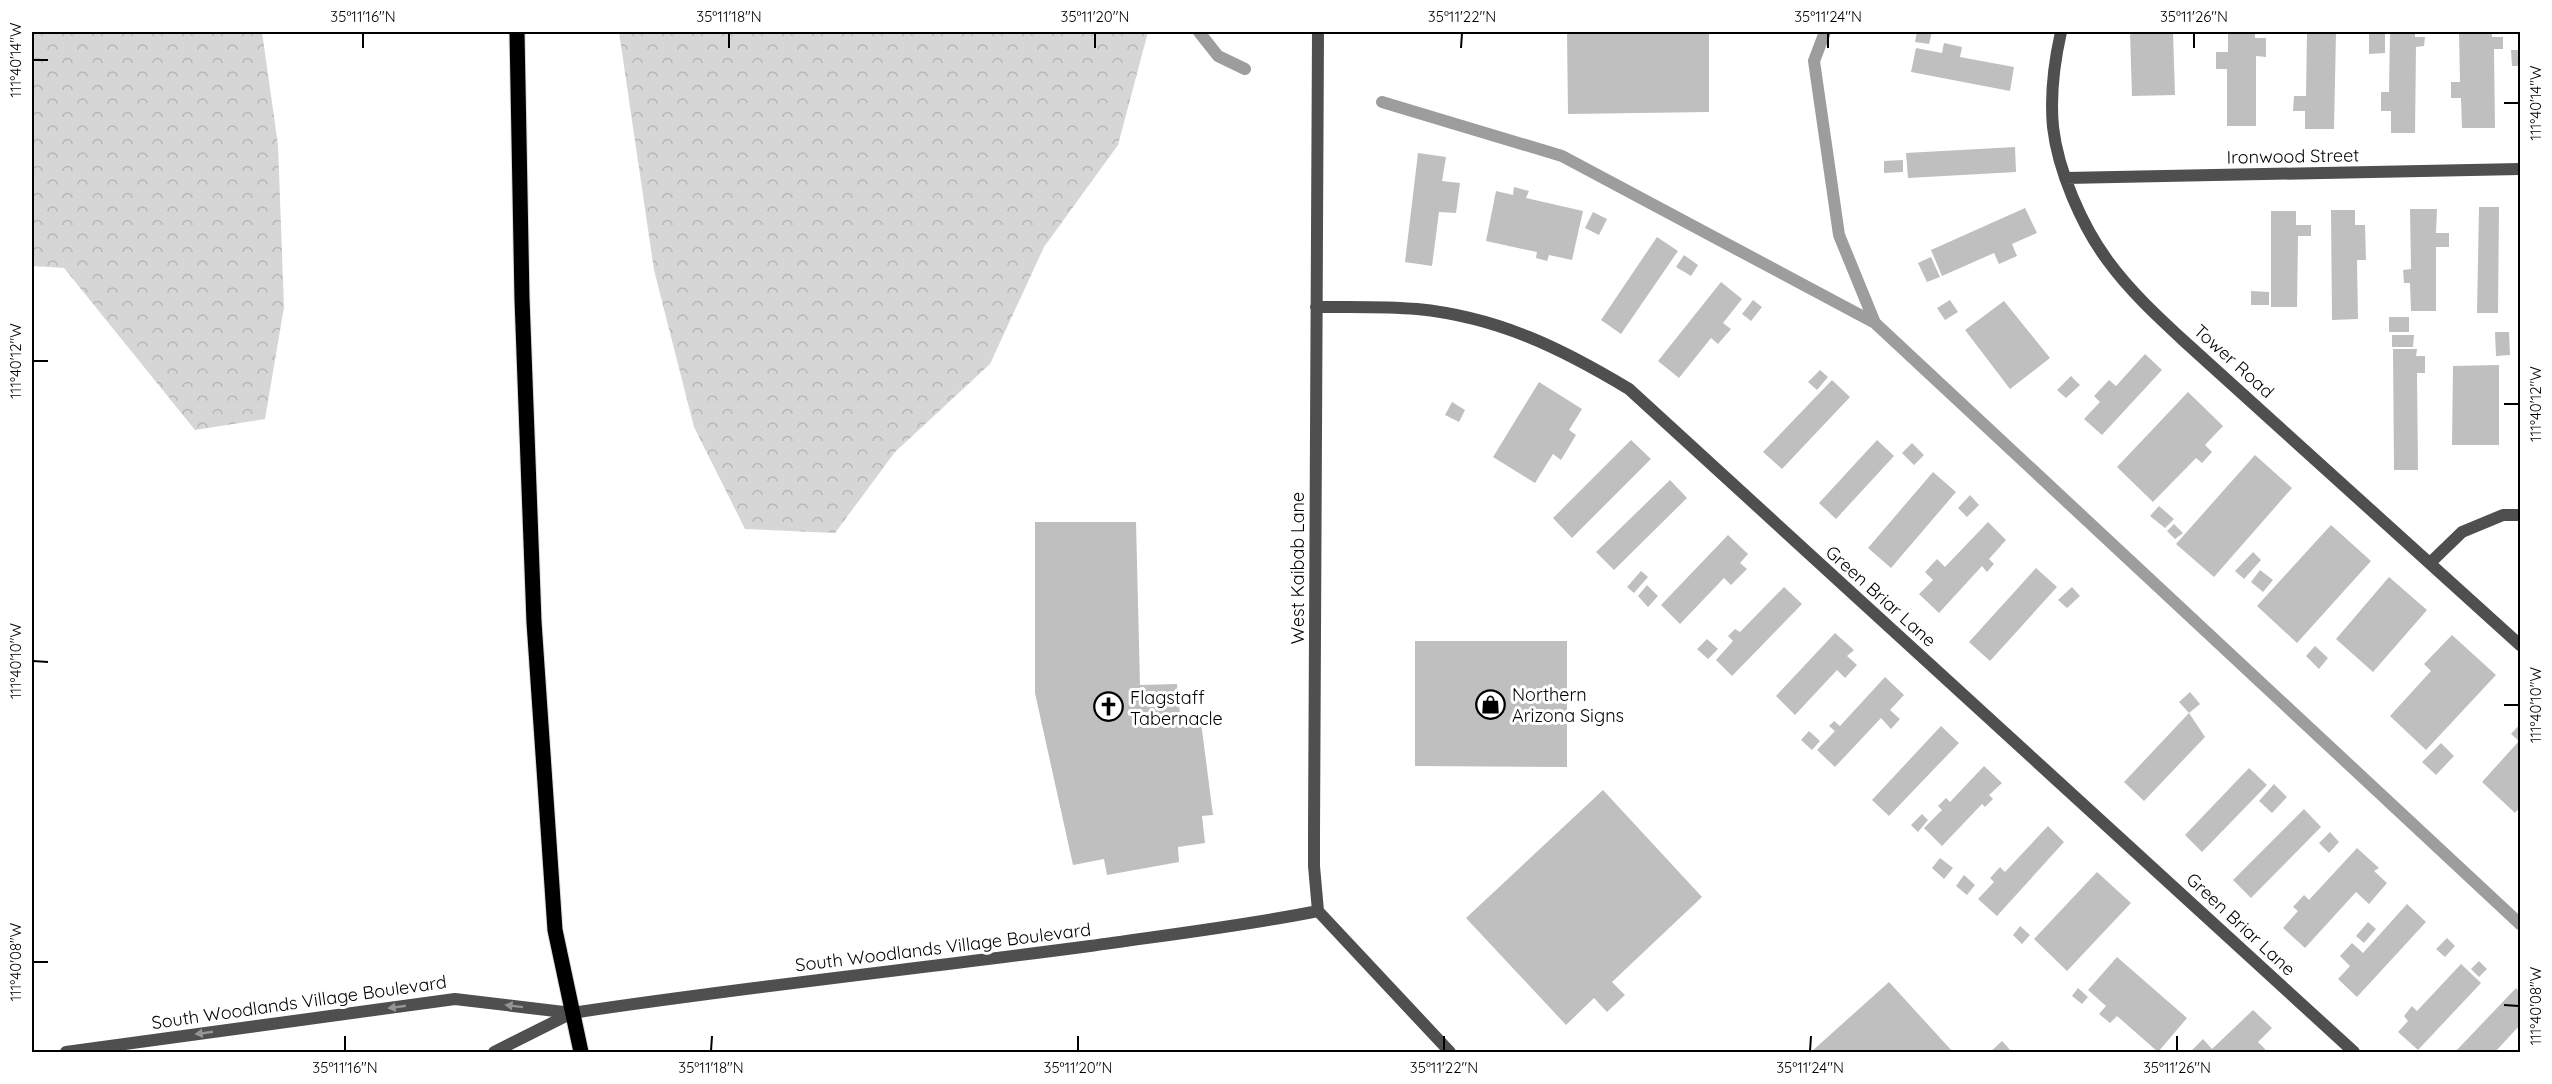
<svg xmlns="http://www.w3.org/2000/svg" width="2552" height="1084" font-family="Quicksand,sans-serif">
<defs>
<pattern id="forest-crowns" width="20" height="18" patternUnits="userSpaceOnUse" patternTransform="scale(1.5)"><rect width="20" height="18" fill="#d6d6d6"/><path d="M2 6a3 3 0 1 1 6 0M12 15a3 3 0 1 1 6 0" fill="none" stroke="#b6b6b6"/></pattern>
</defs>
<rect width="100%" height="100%" fill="#fff"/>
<path fill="url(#forest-crowns)" d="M32 32H262L278 145 284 307 265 419 195 430 64 268 32 266Z
M619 32H1148L1118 145 1044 247 990 364 895 452 835 533 745 529 694 427 654 270Z"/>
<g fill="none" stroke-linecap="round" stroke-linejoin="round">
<path stroke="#9d9d9d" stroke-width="12" d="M1199 32 1218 56 1245 69
M1825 32 1814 61 1839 235 1875 323 2520 924
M1382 102 1562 156 1875 323"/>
</g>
<path fill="#bfbfbf" d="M1567 32H1709V112L1568 114Z
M1917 32H1932L1929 44 1915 42Z
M2130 32H2173L2175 95 2132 96Z
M2228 32H2255V38H2266V57L2256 56V126H2227V69H2216V52H2228Z
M2307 32H2336L2334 129H2305V111H2293L2294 96H2306Z
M2390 32H2415V37H2425L2424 46 2416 47 2415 133H2391V111H2381V92H2389Z
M2459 32H2492V37H2503V49H2494L2495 128H2462L2461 98H2451V82H2460Z
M2369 33H2385V53L2369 54Z
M1944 43 1962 47 1960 57 2014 67 2010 91 1911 72 1916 48 1942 53Z
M2511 50H2520V66H2512Z
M2015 147 2016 172 1908 178 1906 153Z
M1418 153 1446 157 1442 181 1460 183 1456 213 1439 212 1432 266 1405 262Z
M1903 160V172L1884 173V161Z
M1514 187 1529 191 1526 198 1583 211 1572 260 1549 255 1547 261 1536 258 1537 252 1486 241 1496 191 1513 195Z
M2479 207H2499L2498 313H2477Z
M2025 208 2037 233 2012 244 2017 256 1999 264 1994 253 1942 276 1931 250Z
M2410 209H2437L2436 233H2449V247H2436V311H2411L2410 283H2404L2403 270 2411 269Z
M2331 210H2355V225H2365L2366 260H2357L2358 319 2332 320Z
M2271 211H2296V225H2311V236H2298L2297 307H2271Z
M1593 212 1607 219 1599 235 1585 228Z
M1657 237 1678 251 1621 334 1601 320Z
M1684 255 1698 265 1691 276 1676 267Z
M1931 257 1940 277 1927 282 1918 263Z
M1721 282 1742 299 1723 323 1731 329 1718 344 1711 338 1679 378 1658 361Z
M2251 291 2269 292V305H2251Z
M1753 300 1762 307 1751 321 1742 314Z
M1950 300 1958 312 1945 320 1937 308Z
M2004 301 2050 358 2010 389 1965 330Z
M2389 317H2409V332H2389Z
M2495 332H2509L2510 355 2496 356Z
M2392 335H2414L2413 347H2392Z
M2393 349H2417L2416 356H2425V373H2417L2418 470H2394Z
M2145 354 2162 370 2102 435 2084 419 2100 402 2094 396 2109 380 2116 386Z
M2499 365V445H2452L2453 366Z
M1820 370 1828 377 1817 390 1808 382Z
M2071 376 2080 385 2066 398 2057 390Z
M1832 380 1850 397 1782 469 1763 452Z
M1539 382 1582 409 1569 430 1576 435 1561 460 1553 454 1535 483 1493 457Z
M2188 392 2223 426 2205 445 2212 452 2202 463 2196 458 2153 502 2117 467Z
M1452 402 1465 410 1459 422 1445 415Z
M1631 440 1651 459 1572 538 1553 518Z
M1877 440 1894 456 1836 519 1819 503Z
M1912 443 1924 455 1914 465 1902 453Z
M2255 455 2292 488 2214 577 2176 544Z
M1933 472 1956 492 1891 568 1868 548Z
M1670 480 1687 498 1614 570 1596 552Z
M1970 495 1979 505 1967 517 1958 508Z
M2159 506 2174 519 2165 528 2150 516Z
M1035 522H1136L1140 685 1177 684 1181 723 1201 722 1213 815 1202 816 1205 843 1178 847 1179 862 1107 875 1104 859 1073 865 1035 693Z
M1988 522 2006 540 1989 559 1994 564 1987 572 1982 566 1939 613 1919 594 1933 580 1925 572 1937 559 1945 567Z
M2174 524 2183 533 2175 539 2167 531Z
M2331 525 2371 561 2297 643 2257 606Z
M1728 535 1748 554 1740 563 1747 569 1731 585 1724 578 1680 624 1661 605Z
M2253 552 2261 560 2244 579 2235 571Z
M2036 568 2057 587 1990 661 1969 642Z
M2260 570 2273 580 2263 592 2251 582Z
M1641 571 1648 577 1634 593 1627 587Z
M2389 577 2427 610 2373 672 2336 639Z
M1647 585 1658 596 1648 607 1638 596Z
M1784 587 1802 604 1732 676 1716 660 1733 641 1728 636 1735 629 1740 632Z
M2072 587 2080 596 2067 608 2058 600Z
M1835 633 1854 650 1847 656 1857 665 1845 678 1837 670 1795 715 1776 696Z
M2452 635 2496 675 2426 750 2390 716 2431 671 2424 664Z
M1707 639 1718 649 1708 659 1697 649Z
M1415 641H1567V767L1415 766Z
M2315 646 2328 658 2319 669 2306 656Z
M1885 677 1904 695 1890 710 1900 719 1891 729 1881 718 1835 767 1817 750 1835 731 1829 726 1834 721 1840 726Z
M2190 692 2200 704 2189 713 2179 702Z
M2189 713 2205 737 2144 801 2124 782Z
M2520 724V807L2515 813 2482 782 2519 741 2511 734Z
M1941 726 1959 743 1889 816 1872 800Z
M1809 731 1820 741 1812 750 1801 740Z
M2441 743 2454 756 2436 775 2422 762Z
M1984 766 2002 783 1989 795 1993 799 1985 807 1982 804 1942 846 1924 828 1942 810 1938 806 1946 798 1950 802Z
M2249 768 2267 785 2202 852 2185 835Z
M2274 784 2287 797 2272 813 2259 801Z
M1603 790 1702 897 1612 982 1625 995 1607 1012 1594 998 1566 1025 1466 918Z
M2304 809 2321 827 2251 898 2233 880Z
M1922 814 1928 820 1918 832 1911 825Z
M2048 826 2064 842 1997 916 1978 899 1994 882 1990 878 2000 867 2005 872Z
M2330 832 2339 842 2329 853 2319 843Z
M2357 848 2379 868 2374 871 2387 883 2369 904 2356 892 2305 948 2283 928 2298 911 2293 907 2304 895 2309 900Z
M1940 858 1953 868 1944 879 1932 868Z
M2097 872 2131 903 2067 971 2034 939Z
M1964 875 1975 885 1967 895 1956 886Z
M2407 904 2426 922 2357 997 2338 979 2350 966 2340 956 2352 943 2363 953Z
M2368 922 2376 929 2364 943 2356 936Z
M2020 926 2030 935 2022 944 2013 935Z
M2447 938 2455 946 2445 957 2436 949Z
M2117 957 2187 1018 2158 1052 2117 1016 2110 1023 2099 1014 2106 1006 2088 990Z
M2479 961 2487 969 2479 977 2471 969Z
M2461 964 2481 983 2418 1050 2398 1032 2408 1021 2404 1016 2412 1006 2417 1011Z
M1889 982 1953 1052H1811Z
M2078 988 2088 997 2082 1004 2072 996Z
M2516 988 2520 993V1025L2495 1052H2455Z
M2253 1010 2272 1028 2258 1042 2267 1051 2266 1052H2194L2192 1050 2203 1039 2212 1049Z
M2002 1041 2012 1052H1990Z"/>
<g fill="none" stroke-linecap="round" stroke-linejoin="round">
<defs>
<path id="primary" d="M517 32 522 299 534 622 555 930 581 1052"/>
</defs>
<use href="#primary" stroke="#dbdbdb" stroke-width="17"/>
<path stroke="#4f4f4f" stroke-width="12" d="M1318 32 1314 833V866L1318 911 1450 1052
M2061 32C2054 63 2050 95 2053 127 2058 171 2082 226 2108 261 2130 291 2157 316 2184 341L2520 645
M2066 178 2520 169
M1316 307C1349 307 1383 306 1417 309 1498 317 1561 348 1629 389L2354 1052
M2431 562 2462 532 2503 515H2520
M572 1013C744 987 917 969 1090 946 1166 935 1243 926 1318 911"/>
<path stroke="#4f4f4f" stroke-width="12" d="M66 1052 455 999 572 1013
M494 1052 572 1013"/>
<use href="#primary" stroke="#000" stroke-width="15"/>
</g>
<defs><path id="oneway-solid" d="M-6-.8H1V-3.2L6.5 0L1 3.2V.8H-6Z" transform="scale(1.5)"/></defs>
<g fill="#959595">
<use href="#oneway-solid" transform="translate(514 1006) rotate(-173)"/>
<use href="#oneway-solid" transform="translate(397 1007) rotate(172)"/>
<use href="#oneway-solid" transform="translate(204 1033) rotate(172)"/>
</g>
<path fill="none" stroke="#000" stroke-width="2" d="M363 48V33M729 48V33M1095 48V33M1461 48 1462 33M1828 48V33M2194 48V33M33 60H48M2504 103H2519M33 361H48M2504 404H2519M33 661 48 662M2504 705H2519M33 962H48M2504 1005 2519 1006M345 1051V1036M711 1051 712 1036M1078 1051V1036M1444 1051V1036M1810 1051 1811 1036M2177 1051V1036"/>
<defs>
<symbol id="shop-ring" viewBox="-11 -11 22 22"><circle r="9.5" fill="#fff" stroke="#000" stroke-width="1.5"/><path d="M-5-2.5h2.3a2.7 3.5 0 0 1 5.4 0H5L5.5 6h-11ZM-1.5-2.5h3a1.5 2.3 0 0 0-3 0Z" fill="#000"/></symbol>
<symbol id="church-ring" viewBox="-11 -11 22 22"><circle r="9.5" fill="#fff" stroke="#000" stroke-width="1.5"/><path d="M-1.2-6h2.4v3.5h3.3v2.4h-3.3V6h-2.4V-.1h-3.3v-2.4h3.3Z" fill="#000"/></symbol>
</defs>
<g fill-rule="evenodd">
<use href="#shop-ring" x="1474" y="688" width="33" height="33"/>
<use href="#church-ring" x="1092" y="690" width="33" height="33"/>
</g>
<g text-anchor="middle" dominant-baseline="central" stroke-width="6" stroke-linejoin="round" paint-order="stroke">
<g font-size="18" fill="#000" stroke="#fff">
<text transform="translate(2293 156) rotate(-1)">Ironwood Street</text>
<text transform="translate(2234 361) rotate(42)">Tower Road</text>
<text transform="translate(1297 568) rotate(-90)">West Kaibab Lane</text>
<text transform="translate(1881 596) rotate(42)">Green Briar Lane</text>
<text transform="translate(2241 924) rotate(43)">Green Briar Lane</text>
<text transform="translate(943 947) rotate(-7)">South Woodlands Village Boulevard</text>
<text transform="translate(299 1002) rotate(-8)">South Woodlands Village Boulevard</text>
</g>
<g font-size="18" fill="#000" stroke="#fff" text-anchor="start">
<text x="1512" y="694">Northern<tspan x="1512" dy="21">Arizona Signs</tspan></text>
<text x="1130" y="697">Flagstaff<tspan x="1130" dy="21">Tabernacle</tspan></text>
</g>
</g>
<rect width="2552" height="1084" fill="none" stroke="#ffffff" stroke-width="66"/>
<rect x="33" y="33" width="2486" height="1018" fill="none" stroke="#000" stroke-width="2"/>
<g font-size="15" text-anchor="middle" fill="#000">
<text x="363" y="22">35°11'16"N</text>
<text x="729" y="22">35°11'18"N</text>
<text x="1095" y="22">35°11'20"N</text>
<text x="1462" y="22">35°11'22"N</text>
<text x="1828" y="22">35°11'24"N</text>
<text x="2194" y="22">35°11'26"N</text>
<text transform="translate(16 60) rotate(-90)" y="5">111°40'14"W</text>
<text transform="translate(2536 103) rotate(-90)" y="5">111°40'14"W</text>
<text transform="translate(16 361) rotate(-90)" y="5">111°40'12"W</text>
<text transform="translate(2536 404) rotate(-90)" y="5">111°40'12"W</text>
<text transform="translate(16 661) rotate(-90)" y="5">111°40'10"W</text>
<text transform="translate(2536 705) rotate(-90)" y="5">111°40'10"W</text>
<text transform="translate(16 962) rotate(-90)" y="5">111°40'08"W</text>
<text transform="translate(2536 1006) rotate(-90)" y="5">111°40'08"W</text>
<text x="345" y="1073">35°11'16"N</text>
<text x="711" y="1073">35°11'18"N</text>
<text x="1078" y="1073">35°11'20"N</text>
<text x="1444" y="1073">35°11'22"N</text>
<text x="1810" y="1073">35°11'24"N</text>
<text x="2177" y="1073">35°11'26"N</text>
</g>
</svg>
